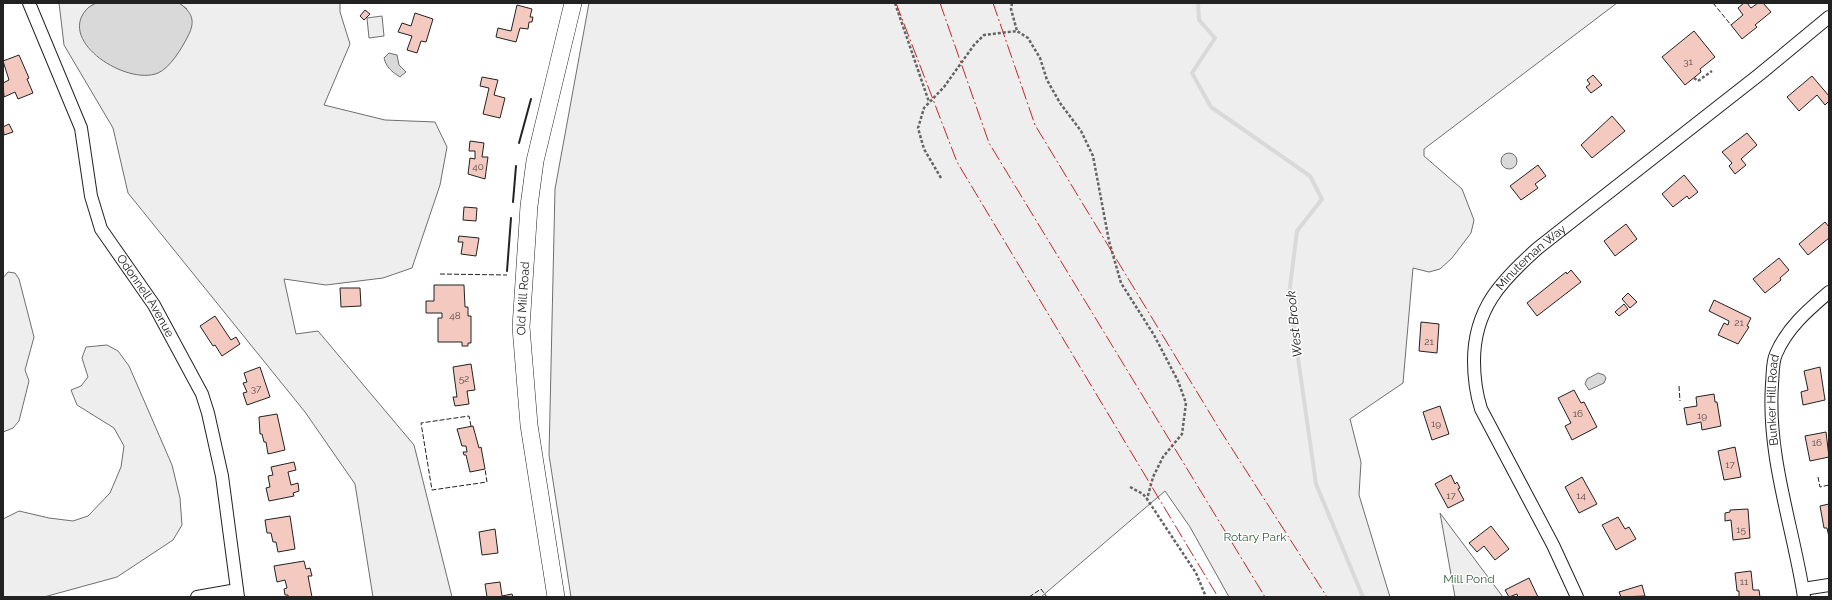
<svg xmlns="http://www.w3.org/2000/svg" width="1832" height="600" font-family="Raleway,sans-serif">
<rect width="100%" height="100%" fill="#fff"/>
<path fill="#eee" stroke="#6f6f6f" d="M59 3H96L86 10 187 9 179 3H340V12L350 44 324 105 385 120 435 122 447 147 440 185 412 268 383 278 326 285 284 279 296 334 318 331 414 445 452 597H373L355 484 305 412 128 193 113 128 64 45Z
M589 3H1617L1424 149V156L1462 189 1474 220 1471 233 1452 258 1440 269 1429 272 1413 268 1403 383 1350 419 1361 462 1359 495 1390 597H1229L1190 527 1165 491 1041 597H571L549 455 555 189Z
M382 16 384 36 369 38 367 18Z
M8 272 15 273 19 279 34 337 25 370 29 381 19 421 13 428 3 432V278Z
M107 345 118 351 129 366 172 465 180 498 182 525 173 540 117 577 44 597H3V519L19 511 49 518 73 521 88 516 110 493 121 467 124 446 114 428 77 405 71 390 81 386 88 377 82 358 86 347Z
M1440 513 1503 597H1455Z"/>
<path fill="#d9d9d9" stroke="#6f6f6f" d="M96 3H179C192 12 196 21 188 36 182 48 170 68 158 73 127 86 58 42 86 10 88 7 93 5 96 3Z
M389 53 397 55 399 65 406 72 400 77C392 72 386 67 384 58Z
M1501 161a8 8 0 1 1 16 0a8 8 0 1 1-16 0Z
M1598 373 1604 375 1606 378 1604 383 1589 390 1585 384 1587 379Z"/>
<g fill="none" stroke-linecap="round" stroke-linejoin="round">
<path stroke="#d9d9d9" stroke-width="4" d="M1198 3 1199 20 1215 38 1192 73 1211 107 1310 176 1322 199 1297 231 1289 295 1316 484 1363 597"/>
</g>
<path fill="#f3c9c0" stroke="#222" d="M1744 3H1747L1751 8 1758 3H1763L1771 12 1755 25 1757 27 1742 39 1731 25 1743 15 1738 8Z
M517 5 532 9 530 17H533L532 22H529L528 29 520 28 516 42 496 37 498 28 511 31Z
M365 10 370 14 364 20 360 16Z
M415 13 433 19 426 42 421 41 417 53 407 50 412 36 398 32 402 23 411 26Z
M1694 31 1715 57 1700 69 1701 72 1685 85 1662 57Z
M19 55 29 78 27 79 33 93 18 99 15 92 4 97 3 83 9 80 3 61Z
M1593 75 1602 85 1591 93 1586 87 1590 84 1587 80Z
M1812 76 1829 96V101L1825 105 1817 95 1799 111 1787 97Z
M482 77 498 80 494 95 505 98 500 118 483 114 489 88 480 86Z
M1612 116 1625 131 1592 158 1581 145Z
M9 124 13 132 4 135 3 127Z
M1747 133 1757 145 1741 159 1746 165 1735 174 1729 166 1732 163 1722 152Z
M470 141 484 143 482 157H488L485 179 468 174 470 158 475 159V151H469Z
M1538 165 1546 176 1535 184 1538 188 1521 200 1510 186Z
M1684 175 1698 192 1689 199 1687 196 1673 207 1662 194Z
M464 207 477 208 476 221 463 220Z
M1825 222 1829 227V238L1808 255 1799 244Z
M1626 224 1637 239 1615 256 1604 241Z
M459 236 479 238 476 256 461 254 463 242H458Z
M1779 258 1789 270 1780 278 1781 280 1765 293 1753 279Z
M1571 270 1581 282 1537 316 1527 303 1566 272 1567 274Z
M434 285H464L465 307H468V316H471V343H468V346H462V342H438V318H442V313H426V301H434Z
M340 288H360L361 306 341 307Z
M1628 293 1637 302 1630 308 1622 299Z
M1714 300 1751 318 1747 326 1749 327 1738 344 1718 335 1724 323 1728 325 1729 321 1709 311Z
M1624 304 1628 309 1619 316 1615 312Z
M215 316 231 340 236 337 240 344 222 356 215 345 213 346 200 326Z
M1421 322 1439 324 1437 353 1419 351Z
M471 364 475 390 467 391 469 404 455 406 453 397H457L453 367Z
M260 367 270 397 247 405 243 393 247 392 243 383 247 382 244 373Z
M1820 367 1825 400 1803 405 1801 392 1808 390 1804 371Z
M1574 390 1581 403 1584 402 1597 427 1572 440 1565 426 1571 423 1558 398Z
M1714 394 1715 402H1717L1721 426 1702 430 1701 422 1687 425 1684 408 1697 406 1696 397Z
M1440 406 1449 434 1432 440 1423 412Z
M277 414 285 450 268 454 266 442H264L262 434H260L259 417Z
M473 426 479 448 481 447 485 469 470 472 466 455H464L463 452H467L466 446H462L457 429Z
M1826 432 1829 457 1810 461 1805 436Z
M1735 447 1741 477 1724 480 1718 451Z
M294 462 296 470 288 472 291 485 298 483 299 491 293 493 294 496 269 501 266 488 270 487 268 476 273 475 271 467Z
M1451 475 1455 484 1457 482 1460 488 1458 489 1464 500 1448 508 1435 484Z
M1582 477 1597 504 1579 513 1565 487Z
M1829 504V537L1827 528H1824L1820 506Z
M1748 509 1750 538 1733 540 1731 520 1725 521V513L1730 512V510Z
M290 516 295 549 278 552 276 542H273L271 533H267L265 520Z
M1618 517 1625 529 1629 527 1636 539 1616 550 1602 525Z
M1491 526 1509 549 1495 560 1484 546 1477 552 1469 543Z
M495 529 498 553 482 555 479 532Z
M304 561 306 569 310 568 312 576H308L312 597H288V595H285L284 589 287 588 285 580 277 582 274 566Z
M1751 571 1753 590H1759L1760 597H1739V591H1737L1735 573Z
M1529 578 1538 597H1518L1517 594 1509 597 1505 590Z
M500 582 502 596 512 594 513 597H487L485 584Z
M1642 585 1645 596 1621 597 1619 592Z"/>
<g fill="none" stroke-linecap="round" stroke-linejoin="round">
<defs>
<g id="street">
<path id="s1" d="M29 3 81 128 91 196 101 229 154 305 202 394 208 413 222 476 238 597"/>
<path d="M1803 589 1829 585"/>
<path d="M197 597 237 590"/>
<path id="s2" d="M1577 597 1553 545 1481 409C1476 393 1474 379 1474 361 1474 309 1501 281 1538 248L1760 74 1829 17"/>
<path id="s3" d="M1804 597C1793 526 1767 457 1772 384 1773 374 1772 363 1776 354 1787 328 1808 310 1829 292"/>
</g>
<g id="secondary">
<path id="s4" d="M556 597 529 425 521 327 529 206 535 161 573 3"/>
</g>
</defs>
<use href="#street" stroke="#222" stroke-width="14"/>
<use href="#secondary" stroke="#222" stroke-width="18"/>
<path stroke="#646464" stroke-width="2.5" stroke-dasharray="3 2" stroke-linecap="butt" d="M895 3 929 102
M1012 3 1011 9 1017 31
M1694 78 1698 81 1712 71
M941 178 924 149 918 128 924 108 944 87 974 45 984 35 1017 31 1028 38 1040 58 1047 80 1060 103 1081 131 1093 156 1109 241 1121 283 1154 335 1178 381 1186 403 1182 434 1163 457 1153 477 1147 499
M1130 487 1143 494 1147 499 1196 573 1206 597"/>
<use href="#street" stroke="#fff" stroke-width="12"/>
<use href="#secondary" stroke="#fff" stroke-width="17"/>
<path stroke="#222" stroke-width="1" stroke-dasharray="5 2" stroke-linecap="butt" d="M1713 3 1731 25
M440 274 507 275
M1679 386 1680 401
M471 426 469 416 421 423 432 490 487 482 485 469
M1818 477 1820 487 1829 485
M1029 597 1041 589 1047 597"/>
<path stroke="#222" stroke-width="2" d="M519 143 531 99
M513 202 516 166
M507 271 511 218"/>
<path stroke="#c62828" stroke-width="1" stroke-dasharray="14 3 2 3" stroke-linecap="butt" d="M896 3 957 162 1218 597
M940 3 989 143 1265 597
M993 3 1035 125 1220 430 1327 597"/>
</g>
<g text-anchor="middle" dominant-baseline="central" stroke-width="3" stroke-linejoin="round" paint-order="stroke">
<g font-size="10" fill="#564c4a">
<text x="1688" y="61">31</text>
<text x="478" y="166">40</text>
<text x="455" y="315">48</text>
<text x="1739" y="322">21</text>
<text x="1429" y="341">21</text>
<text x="464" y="378">52</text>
<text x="256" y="388">37</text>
<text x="1578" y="413">16</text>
<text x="1702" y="415">19</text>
<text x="1436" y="423">19</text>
<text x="1817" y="442">16</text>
<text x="1730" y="464">17</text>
<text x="1451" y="495">17</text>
<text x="1581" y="495">14</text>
<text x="1741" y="529">15</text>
<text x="1744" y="581">11</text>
</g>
<g font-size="12" fill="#222" stroke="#fff">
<text stroke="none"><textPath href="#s2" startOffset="383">Minuteman Way</textPath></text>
<text stroke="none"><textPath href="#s1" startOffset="319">Odonnell Avenue</textPath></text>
<text stroke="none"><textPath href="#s4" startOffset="301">Old Mill Road</textPath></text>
<text stroke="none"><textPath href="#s3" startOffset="200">Bunker Hill Road</textPath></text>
</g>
<g font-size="12" fill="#2f5e38" stroke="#fff">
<text x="1255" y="537">Rotary Park</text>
<text x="1469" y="579">Mill Pond</text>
</g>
<g font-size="13" font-style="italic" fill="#222" stroke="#fff">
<text transform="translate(1294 324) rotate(-96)">West Brook</text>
</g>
</g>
<rect width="1832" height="600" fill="none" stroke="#222222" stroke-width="8"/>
</svg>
